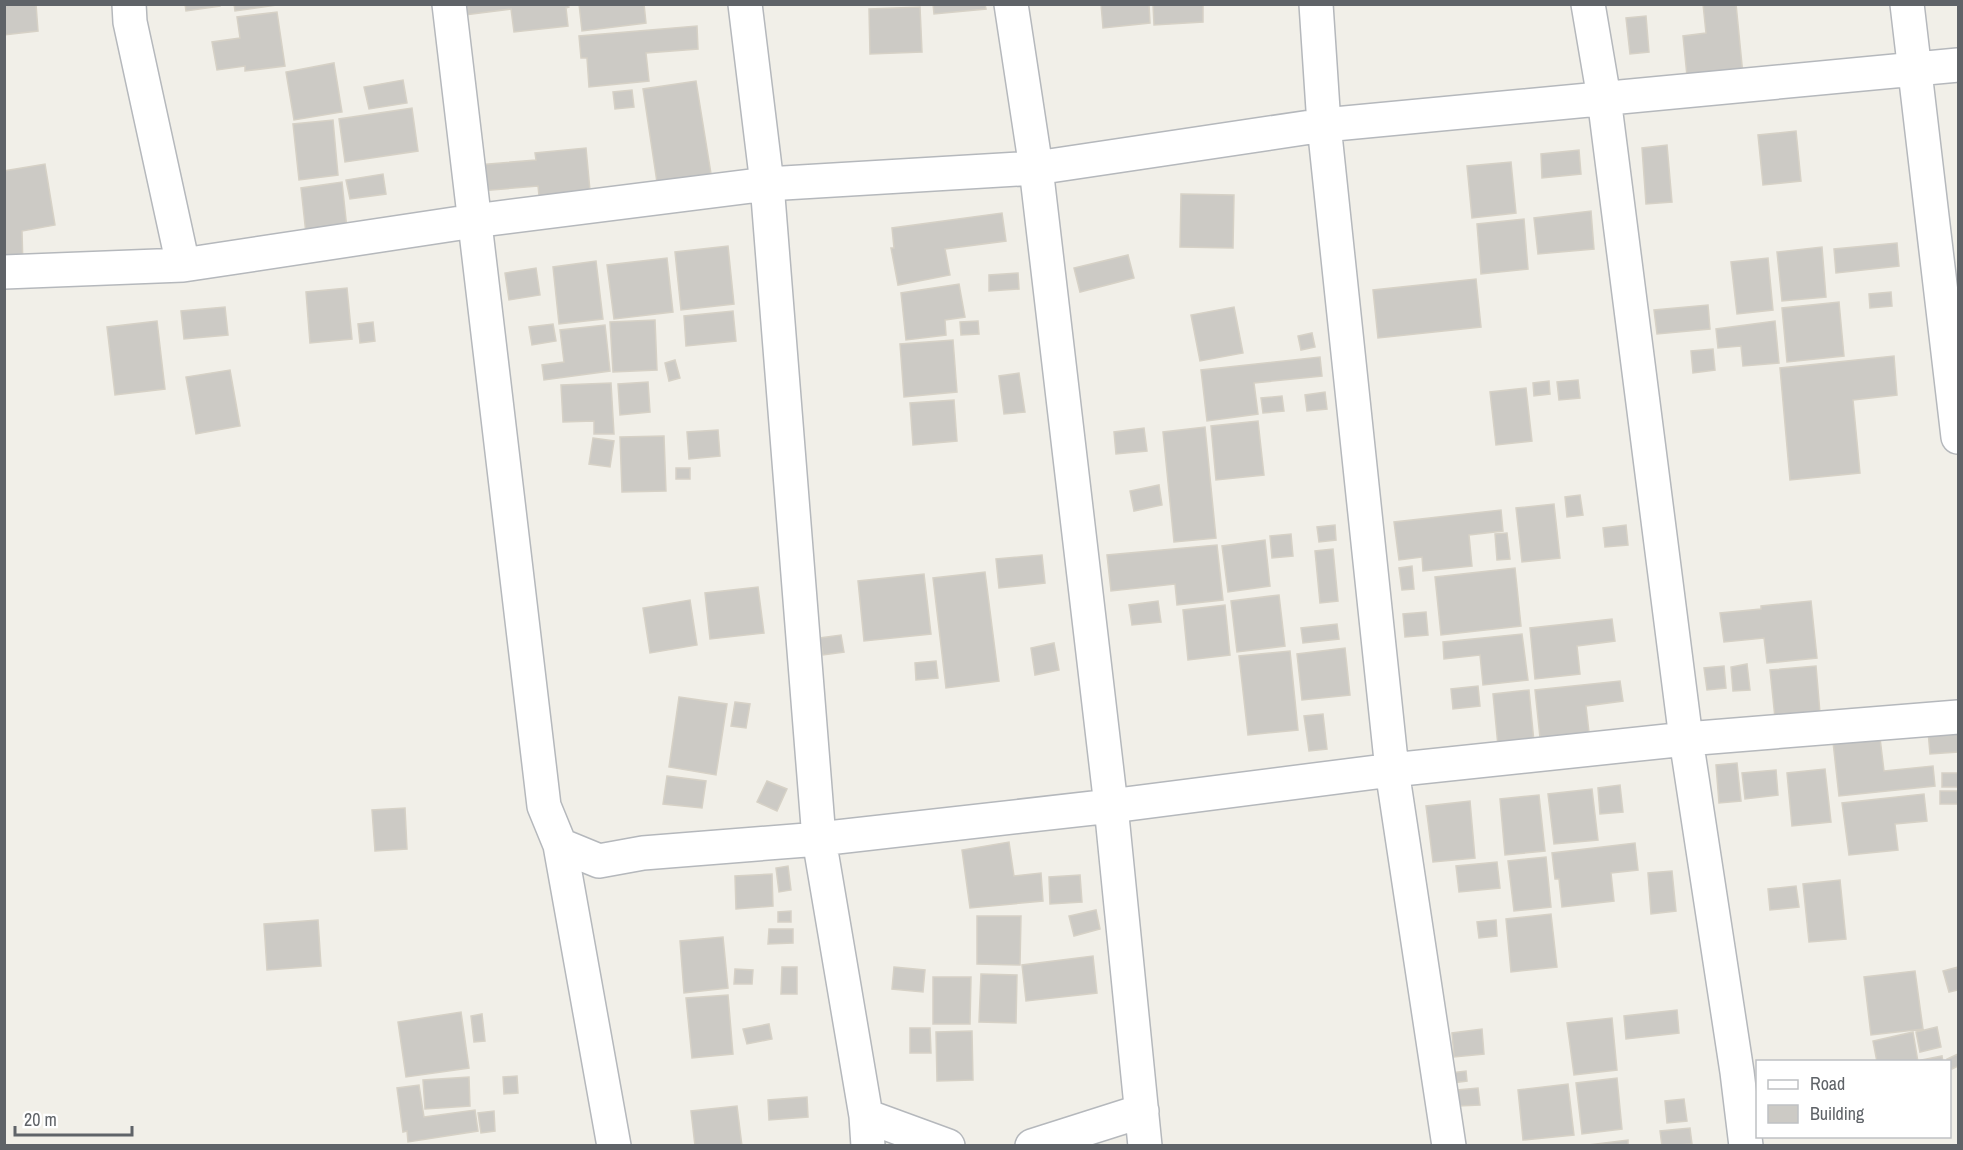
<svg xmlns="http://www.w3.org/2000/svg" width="1963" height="1150" font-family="'Archivo Narrow',sans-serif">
<rect width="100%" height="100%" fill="#f1efe8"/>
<path fill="#cccac5" stroke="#d6d1c6" stroke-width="1.5" d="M4 4H36L38 31 4 35Z
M185 4H220V6L186 11Z
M234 4H276V5L235 11Z
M464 4H568L569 7 566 8 568 26 514 32 511 9 465 15Z
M579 4H644L646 23 582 31Z
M933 4H985L986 9 934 14Z
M1101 4H1149L1150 23 1103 28Z
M1153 4H1203V22L1154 25Z
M1703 4H1736L1743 75 1687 76 1683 36 1706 33Z
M920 7 922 52 870 54 869 9Z
M277 12 285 66 245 71V66L217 70 212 42 240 38 237 17Z
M1646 16 1649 52 1630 54 1626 18Z
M697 26 698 49 646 53 649 81 589 87 587 58H581L579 36Z
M334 63 342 112 294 120 286 72Z
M403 80 407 103 369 109 364 87Z
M696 81 712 180 658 189 643 89Z
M632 90 634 107 615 109 613 92Z
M412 108 418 151 345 162 339 119Z
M333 120 338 175 299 180 293 124Z
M1796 131 1801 181 1763 185 1758 135Z
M1667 145 1672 202 1646 204 1642 148Z
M586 148 591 201 540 205 538 186 480 191 477 165 536 160 535 153Z
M1579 150 1581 174 1542 178 1541 154Z
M1511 162 1516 213 1472 218 1467 166Z
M45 164 55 225 22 231 23 268 4 269V171Z
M383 174 386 194 350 199 346 180Z
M342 182 347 229 306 234 301 188Z
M1181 194 1234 195 1233 248 1180 247Z
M1591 211 1594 249 1538 254 1534 218Z
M1002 213 1006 241 945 249 950 275 898 285 891 248H894L892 228Z
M1524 219 1528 269 1481 274 1477 224Z
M1897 243 1899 266 1836 273 1834 249Z
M728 246 734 304 681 310 675 252Z
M1822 247 1826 297 1782 301 1777 252Z
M1128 255 1134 278 1080 292 1074 268Z
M667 258 673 312 614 319 607 265Z
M1768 258 1773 310 1737 314 1731 262Z
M596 261 603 319 559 324 553 267Z
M536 268 540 295 509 300 505 273Z
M1018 273 1019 289 989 291V275Z
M1476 279 1481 327 1378 338 1373 290Z
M959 284 965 317 945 320 946 335 906 340 901 293Z
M347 288 352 339 310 343 306 292Z
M1891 292 1892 306 1870 308 1869 294Z
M1839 302 1844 356 1787 362 1782 308Z
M1708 305 1710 329 1657 334 1654 310Z
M225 307 228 335 184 339 181 311Z
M1234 307 1243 353 1200 361 1191 315Z
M733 311 736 341 686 346 684 316Z
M655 320 657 370 613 372 610 322Z
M157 321 165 389 115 395 107 327Z
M978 321 979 334 961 335 960 322Z
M1775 321 1779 363 1743 366 1741 346 1718 348 1716 329Z
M373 322 375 341 360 343 358 324Z
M553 324 556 341 532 345 529 327Z
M605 325 610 371 544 380 542 365 564 362 560 330Z
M1312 333 1315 347 1301 350 1298 336Z
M953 340 957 392 904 397 900 344Z
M1713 349 1715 370 1693 373 1691 351Z
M1894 356 1897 395 1853 400 1860 473 1790 480 1780 368Z
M1320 357 1322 376 1254 383 1258 414 1207 421 1201 370Z
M675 360 680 378 669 381 665 363Z
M230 370 240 426 196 434 186 377Z
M1019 373 1025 412 1004 414 999 376Z
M1578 380 1580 398 1559 400 1557 382Z
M1549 381 1550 394 1534 396 1533 383Z
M648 382 650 412 620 415 618 384Z
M611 383 614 434H594V421L563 422 561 385Z
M1526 388 1532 441 1496 445 1490 392Z
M1325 392 1327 409 1307 411 1305 395Z
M1282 396 1284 411 1263 413 1261 398Z
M954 400 957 441 913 445 910 403Z
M1258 421 1264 475 1216 480 1211 426Z
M1205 427 1216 538 1174 542 1163 432Z
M1144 428 1147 451 1116 454 1114 432Z
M718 430 720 456 689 459 687 432Z
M664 436 666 491 622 492 620 437Z
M593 438 614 441 610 467 589 464Z
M676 468H690V479H676Z
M1159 485 1162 505 1134 511 1130 491Z
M1580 495 1583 515 1567 517 1565 497Z
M1554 504 1560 558 1522 562 1516 508Z
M1501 510 1503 531 1469 535 1472 566 1423 571 1422 557 1399 560 1394 522Z
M1335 525 1336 540 1319 542 1317 527Z
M1626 525 1628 545 1605 547 1603 528Z
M1507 533 1510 559 1497 560 1495 534Z
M1291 534 1293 556 1272 558 1270 536Z
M1265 540 1270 586 1228 592 1222 546Z
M1217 545 1223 600 1177 605 1175 584 1111 591 1107 555Z
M1333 549 1338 601 1320 603 1315 551Z
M1042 555 1045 583 999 588 996 559Z
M1412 566 1414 589 1402 590 1399 568Z
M1515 568 1521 626 1441 635 1435 577Z
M985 572 999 681 946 688 933 578Z
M924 574 931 634 864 641 858 581Z
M758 587 764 633 710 639 705 593Z
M1279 595 1285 646 1237 652 1231 601Z
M690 600 697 645 650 653 643 608Z
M1158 601 1161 622 1132 625 1129 605Z
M1811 601 1817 658 1767 663 1764 638 1724 642 1720 613 1761 609V606Z
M1225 605 1230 655 1188 660 1183 610Z
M1426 612 1428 635 1405 637 1403 614Z
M1612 619 1615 641 1577 646 1580 674 1535 679 1530 628Z
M1337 624 1339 639 1303 643 1301 628Z
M1522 634 1528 680 1483 685 1480 655 1444 659 1443 642Z
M841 635 844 652 823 655 820 638Z
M1054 643 1059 670 1035 675 1031 648Z
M1345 648 1350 695 1302 700 1297 654Z
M1290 651 1298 730 1248 735 1239 656Z
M936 661 938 678 916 680 915 663Z
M1747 664 1750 690 1733 691 1731 667Z
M1724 666 1726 688 1707 690 1704 668Z
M1816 666 1820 713 1775 718 1770 670Z
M1620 681 1623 701 1586 706 1590 741 1541 747 1535 690Z
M1478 686 1480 706 1453 709 1451 689Z
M1529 690 1534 742 1498 746 1493 694Z
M679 697 727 704 716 775 669 767Z
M735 702 750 704 746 728 731 726Z
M1323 714 1327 749 1309 751 1304 716Z
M1958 728V752L1930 754 1928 731Z
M1880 738 1884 771 1933 766 1935 786 1839 796 1833 742Z
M1737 763 1741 801 1719 803 1716 765Z
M1825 769 1831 822 1792 826 1787 773Z
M1776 770 1778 795 1745 799 1742 773Z
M1942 773H1958V787H1942Z
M667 776 706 781 702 808 663 804Z
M767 781 787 789 777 811 757 802Z
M1620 785 1623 812 1600 814 1598 788Z
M1592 789 1598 840 1554 844 1548 794Z
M1940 791H1958V804H1940Z
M1924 794 1927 821 1895 824 1898 850 1849 855 1842 803Z
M1539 795 1545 851 1505 855 1500 799Z
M1470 801 1475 858 1433 862 1426 806Z
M405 808 407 849 375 851 372 810Z
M1009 842 1014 876 1041 873 1043 901 970 908 962 850Z
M1635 843 1638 870 1611 873 1614 901 1562 907 1559 879H1555L1552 853Z
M1546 857 1551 907 1514 911 1508 861Z
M1497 862 1500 888 1459 892 1456 866Z
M788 866 791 890 779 892 776 868Z
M1672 871 1676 911 1651 914 1648 873Z
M772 874 773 906 736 909 735 876Z
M1080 875 1082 902 1050 904 1049 877Z
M1840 880 1846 939 1809 942 1803 884Z
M1796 886 1799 907 1770 910 1768 889Z
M1096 910 1100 929 1074 936 1069 916Z
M791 911V922H778V912Z
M1551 914 1557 967 1511 972 1506 919Z
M977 916H1021L1020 965 977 964Z
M318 920 321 966 267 970 264 924Z
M1496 920 1497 936 1479 938 1477 922Z
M769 929H793V943L768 944Z
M723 937 728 988 684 993 680 941Z
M1093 956 1097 993 1026 1001 1022 965Z
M782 967H797V994H781Z
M894 967 925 970 923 992 892 989Z
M1958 967V990L1949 992 1943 971Z
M735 969 753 970 752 984H734Z
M1915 971 1923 1029 1871 1035 1864 977Z
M981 974 1017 975 1016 1023 979 1022Z
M933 977H971L970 1024H933Z
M728 995 733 1054 692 1058 686 998Z
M1677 1010 1679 1033 1626 1039 1624 1016Z
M461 1012 469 1068 406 1077 398 1022Z
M482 1014 485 1041 474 1042 471 1016Z
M1612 1018 1617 1070 1574 1075 1567 1023Z
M769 1024 772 1039 747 1044 743 1029Z
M1937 1027 1941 1047 1920 1052 1916 1032Z
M910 1028H930L931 1053H910Z
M1482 1029 1484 1054 1454 1057 1452 1033Z
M972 1031 973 1080 937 1081 936 1032Z
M1913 1032 1918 1062H1877L1873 1041Z
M1958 1054V1066L1952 1069 1947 1059Z
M1942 1056 1943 1062H1921V1060Z
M1466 1071 1467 1081 1452 1083 1451 1073Z
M517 1076 518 1093 504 1094 503 1077Z
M469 1077 470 1106 425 1109 423 1080Z
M1617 1078 1622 1129 1582 1134 1576 1083Z
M1568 1084 1574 1135 1523 1140 1518 1090Z
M419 1085 424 1117 475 1110 478 1131 408 1142 407 1131 403 1132 397 1088Z
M1478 1088 1480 1105 1458 1106 1457 1090Z
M807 1097 808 1117 769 1120 768 1100Z
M1684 1099 1687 1121 1667 1123 1665 1101Z
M737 1106 742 1146H695L691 1111Z
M494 1111 495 1131 481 1133 478 1113Z
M1690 1128 1692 1144 1662 1146 1660 1131Z
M1628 1140V1146H1580Z"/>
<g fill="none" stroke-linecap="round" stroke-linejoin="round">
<defs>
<path id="minor" d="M129 4 130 22 183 265
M449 4 544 806 560 845 599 861 643 853 819 839 1111 806 1392 770 1686 739 1958 717
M745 4 767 184 819 839 866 1116 868 1146
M1011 4 1036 168 1111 806 1145 1146
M1316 4 1324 125 1392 770 1449 1146
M1588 4 1604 98 1686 739 1737 1072 1746 1146
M1907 4 1958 437
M4 272 183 265 474 221 767 184 1036 168 1324 125 1958 65
M560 845 614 1146
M866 1116 948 1146
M1032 1146 1142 1111"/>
</defs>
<use href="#minor" stroke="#b5b8bc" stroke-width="36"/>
<use href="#minor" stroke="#fff" stroke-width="33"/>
</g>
<rect width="1963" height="1150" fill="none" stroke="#5f6368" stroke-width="12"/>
<rect x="1756" y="1060" width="195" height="78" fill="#ffffff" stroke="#bfc1c3" stroke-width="1.5"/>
<rect x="1768" y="1080" width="30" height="9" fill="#ffffff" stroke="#bfc1c3" stroke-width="1.5"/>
<text x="1810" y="1090" font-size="18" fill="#5f6368">Road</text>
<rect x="1768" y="1105" width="30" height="18" fill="#cccac5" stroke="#bfc1c3" stroke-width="1.5"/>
<text x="1810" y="1120" font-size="18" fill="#5f6368">Building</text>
<path d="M15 1126v9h117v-9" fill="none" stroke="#5f6368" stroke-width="3"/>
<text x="24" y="1126" font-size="18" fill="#5f6368" stroke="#ffffff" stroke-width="4.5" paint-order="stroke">20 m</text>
</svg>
